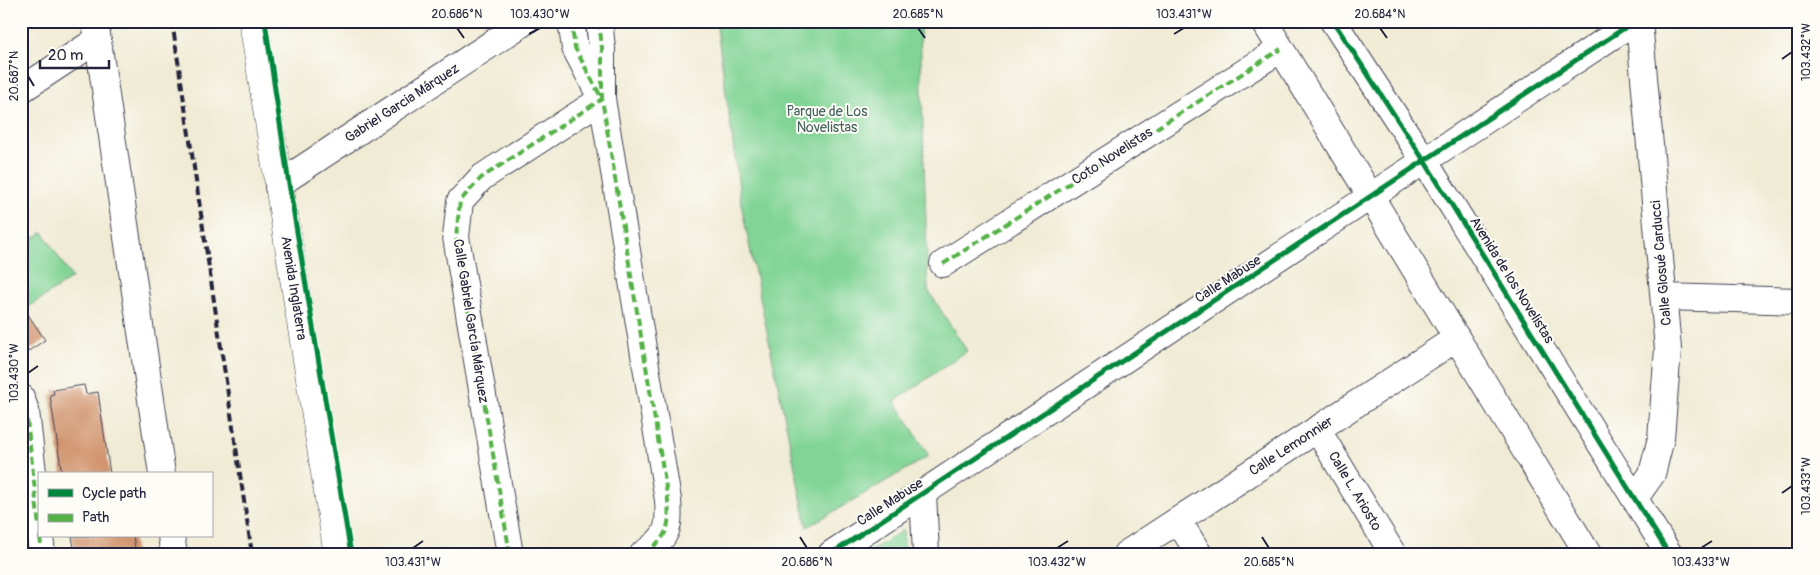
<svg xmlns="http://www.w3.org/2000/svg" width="1820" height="575" font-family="Pangolin,sans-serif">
<rect width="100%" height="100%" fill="#fdfcf7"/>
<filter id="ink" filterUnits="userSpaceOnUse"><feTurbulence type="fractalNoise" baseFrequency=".02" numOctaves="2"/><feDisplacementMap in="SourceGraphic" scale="10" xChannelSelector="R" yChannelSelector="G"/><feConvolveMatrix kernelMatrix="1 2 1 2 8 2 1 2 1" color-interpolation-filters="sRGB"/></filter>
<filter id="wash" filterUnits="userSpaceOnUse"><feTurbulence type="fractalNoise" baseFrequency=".0096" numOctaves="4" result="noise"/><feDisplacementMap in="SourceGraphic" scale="20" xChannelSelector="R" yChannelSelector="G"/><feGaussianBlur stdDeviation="1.12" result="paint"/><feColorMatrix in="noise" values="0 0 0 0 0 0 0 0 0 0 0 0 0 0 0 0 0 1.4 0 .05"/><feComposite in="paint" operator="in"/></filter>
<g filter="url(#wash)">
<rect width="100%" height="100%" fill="#f0ebd4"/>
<path fill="#81d495" stroke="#527b68" d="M716 21H930L920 28 928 290 967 351 895 401 929 456 807 527 742 209Z
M43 232 72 278 21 312V246Z
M903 530 904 554H866Z"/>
<g id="blocks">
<path fill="#d19570" d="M21 304 45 340 21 356Z
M84 385 86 394 98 392 110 474H62L50 395 54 394 53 390Z
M72 536H133L136 554H75Z"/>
</g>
</g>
<g filter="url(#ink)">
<use href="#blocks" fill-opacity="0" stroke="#414052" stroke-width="1"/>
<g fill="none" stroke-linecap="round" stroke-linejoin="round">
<defs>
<path id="minor" d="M95 21 162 474
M571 21 575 48 600 96
M599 21 602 48V99L668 500C670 529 668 537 643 554
M1264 21 1588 554
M1333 21 1425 162 1669 554
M21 90 97 40
M278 187 288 178 526 21
M943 264 1281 49
M1664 297 1799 301
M21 397 26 411 39 526
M1317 429 1393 554
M923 494 926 554
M1635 498 1652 474 1661 438 1668 349 1639 21
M1178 520 1199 554
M40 536 42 554
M171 536 174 554
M510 554 456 237 460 201 481 178 602 99
M831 554 1635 21
M1126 554 1457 338"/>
<path id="tertiary" d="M253 21 338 554"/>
</defs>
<use href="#minor" stroke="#414052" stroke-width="28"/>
<use href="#tertiary" stroke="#414052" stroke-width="29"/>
<use href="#minor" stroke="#fff" stroke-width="26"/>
<use href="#tertiary" stroke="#fff" stroke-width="28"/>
<path stroke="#22223b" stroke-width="4" stroke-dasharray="8 4" stroke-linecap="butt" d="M172 21 252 554"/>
<path stroke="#55b146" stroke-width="4" stroke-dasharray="8 4" stroke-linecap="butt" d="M571 21 575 48 601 97
M599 21 602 48V99L668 500C670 529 668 537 643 554
M943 264 1281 49
M21 397 26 411 39 526
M40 536 42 554
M510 554 456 237 460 201 481 178 602 99"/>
<defs>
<path id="cycleway" d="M265 21 288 178 351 554
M1333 21 1425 162 1669 554
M831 554 1635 21"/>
</defs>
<use href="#cycleway" stroke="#fdfcf7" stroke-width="8"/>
<use href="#cycleway" stroke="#00873e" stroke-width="5"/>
</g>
</g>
<path fill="none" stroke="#22223b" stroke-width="2" d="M457 28 464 38M918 28 925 38M1380 28 1387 38M529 34 540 28M1174 34 1184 28M1782 59 1792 52M28 76 34 86M28 373 38 366M1782 493 1792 486M800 537 807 548M1262 537 1269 548M413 548 423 541M1057 548 1068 541M1701 548 1712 541"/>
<g text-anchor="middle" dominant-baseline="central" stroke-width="4" stroke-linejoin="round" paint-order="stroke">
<g font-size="14" fill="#22223b" stroke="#fdfcf7">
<text transform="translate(402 103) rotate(-33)">Gabriel Garcia Márquez</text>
<text transform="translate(1112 156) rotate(-33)">Coto Novelistas</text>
<text transform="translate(1661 263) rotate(-95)">Calle Glosué Carducci</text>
<text transform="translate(1228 279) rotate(-33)">Calle Mabuse</text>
<text transform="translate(1512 280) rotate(58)">Avenida de los Novelistas</text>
<text transform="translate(294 288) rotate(81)">Avenida Inglaterra</text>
<text transform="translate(471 321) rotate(81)">Calle Gabriel García Márquez</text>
<text transform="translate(1291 446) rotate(-33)">Calle Lemonnier</text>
<text transform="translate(1355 491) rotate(59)">Calle L. Ariosto</text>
<text transform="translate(890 502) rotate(-33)">Calle Mabuse</text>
</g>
<g font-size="14" fill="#43605a" stroke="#fdfcf7">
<text x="827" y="111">Parque de Los<tspan x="827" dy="16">Novelistas</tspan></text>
</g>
</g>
<rect width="1820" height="575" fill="none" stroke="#fdfcf7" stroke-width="55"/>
<rect x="38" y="472" width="175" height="65" fill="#fdfcf7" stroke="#a5a5ac"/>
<rect x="48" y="489" width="25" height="8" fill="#00873e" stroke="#a5a5ac"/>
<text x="82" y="498" font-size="15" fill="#22223b">Cycle path</text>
<rect x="48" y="514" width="25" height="8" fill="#55b146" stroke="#a5a5ac"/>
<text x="82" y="522" font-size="15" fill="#22223b">Path</text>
<path d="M40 60v8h69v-8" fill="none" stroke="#22223b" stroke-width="2.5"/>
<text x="48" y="60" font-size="15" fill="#22223b" stroke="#fdfcf7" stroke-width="4" paint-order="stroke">20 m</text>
<rect x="28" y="28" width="1764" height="520" fill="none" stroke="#22223b" stroke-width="2"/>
<g font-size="12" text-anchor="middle" fill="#22223b">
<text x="457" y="18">20.686°N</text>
<text x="540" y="18">103.430°W</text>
<text x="918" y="18">20.685°N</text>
<text x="1184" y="18">103.431°W</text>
<text x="1380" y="18">20.684°N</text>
<text transform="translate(1806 52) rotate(-90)" y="4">103.432°W</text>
<text transform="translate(14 76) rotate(-90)" y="4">20.687°N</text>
<text transform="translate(14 373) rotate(-90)" y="4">103.430°W</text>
<text transform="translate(1806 486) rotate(-90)" y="4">103.433°W</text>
<text x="413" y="566">103.431°W</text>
<text x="807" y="566">20.686°N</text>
<text x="1057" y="566">103.432°W</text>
<text x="1269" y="566">20.685°N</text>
<text x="1701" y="566">103.433°W</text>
</g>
</svg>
